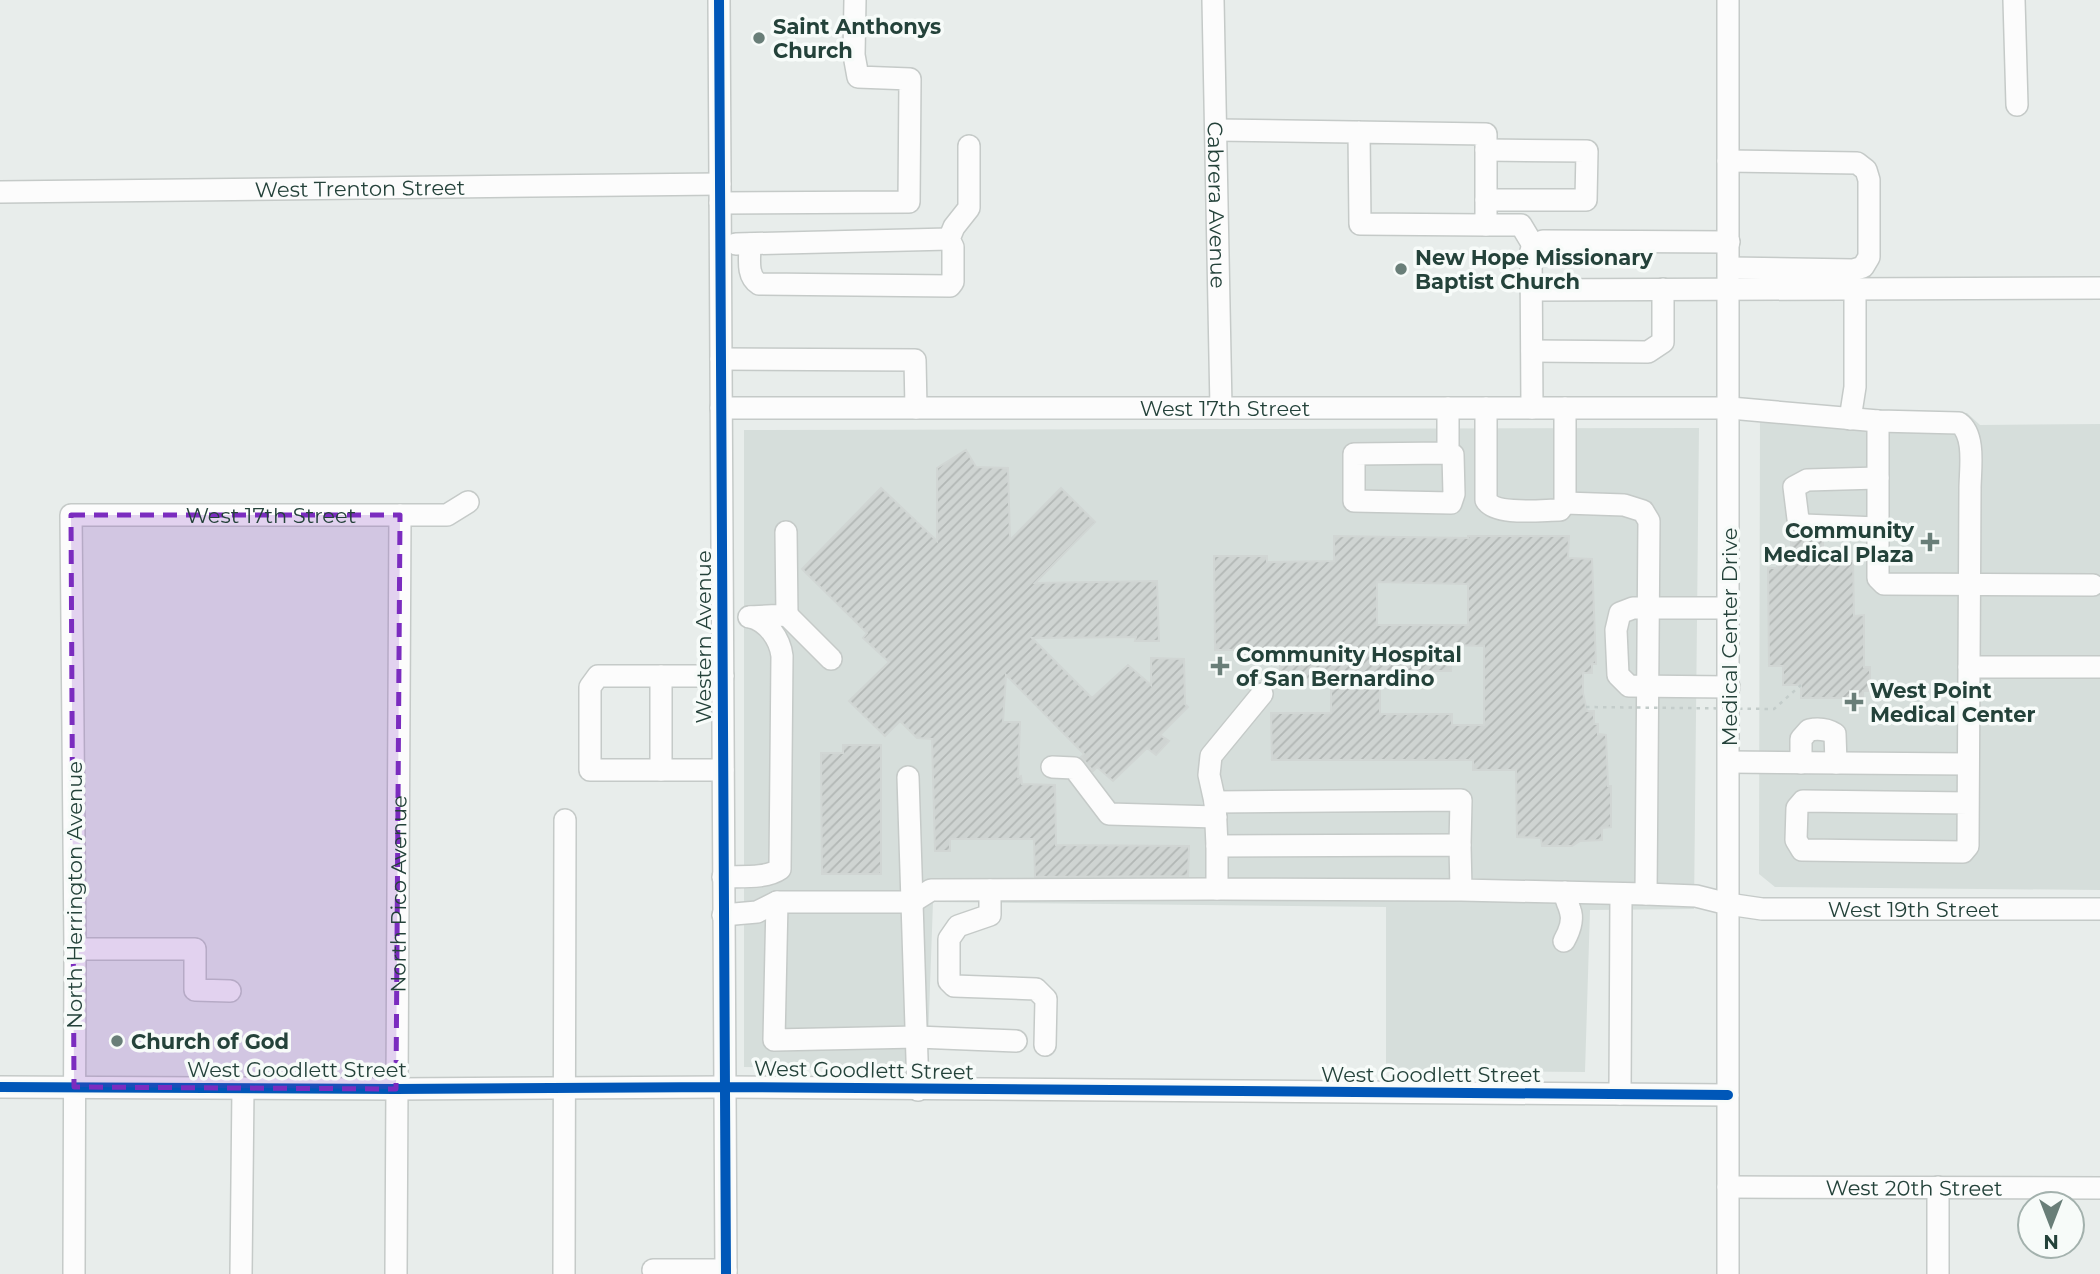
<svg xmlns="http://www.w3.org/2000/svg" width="2100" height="1274" font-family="Montserrat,sans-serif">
<defs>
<pattern id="building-hatch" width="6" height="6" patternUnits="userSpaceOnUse" patternTransform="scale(1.75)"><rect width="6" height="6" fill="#cfd4d2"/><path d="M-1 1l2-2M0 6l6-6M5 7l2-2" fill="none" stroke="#b2b7b5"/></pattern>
</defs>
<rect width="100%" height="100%" fill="#e8edeb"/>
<path fill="#d6dedb" d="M1760 408 1967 413 1980 425 2100 424V890L1775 887 1759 874Z
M1699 428 1694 909 1590 910 1585 1072 1386 1070V907L933 902 927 1070 744 1067V430Z"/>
<path fill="url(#building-hatch)" stroke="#d1d6d4" stroke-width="2" fill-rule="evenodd" d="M966 450 976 467 1008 468 1010 540 1061 488 1095 522 1035 583 1157 581 1159 641H1135L1136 637 1032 638 1092 698 1128 665 1151 685V658L1184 659 1185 704 1188 707 1160 735 1169 741 1156 755 1147 748 1113 781 1097 767 1093 771 1081 757 1084 754 1006 675 1003 722H1020L1018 777 1021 776 1022 784 1055 785 1056 845 1189 846 1188 876 1035 877 1034 839H950V851H935L932 739 917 738 900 721 885 736 849 701 889 662 863 638 867 633 802 569 881 488 937 541V468Z
M1334 536 1468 538V536H1569L1568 558 1592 559 1596 664H1592V673H1583V693L1587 711H1594V724H1598V734L1606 735 1608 786H1611V827L1602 828V840L1580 841 1572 846H1542L1541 838 1517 837 1516 770H1473V760H1272L1271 713H1331V685L1280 684V658L1256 659 1257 650H1215L1214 556H1267V562L1334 561ZM1377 582 1468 584V625H1377ZM1452 645 1484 646V725H1452V714H1380V671H1451Z
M1791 539H1823V561H1853L1854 616 1864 615V667H1870V691H1863V698H1801V685H1783V666H1769L1768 568H1777V562H1791Z
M843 745H881V874H822L821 753H843Z"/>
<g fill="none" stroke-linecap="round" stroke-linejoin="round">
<defs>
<g id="minor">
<path d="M719 0 726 1274"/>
<path id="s1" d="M1213 0 1221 408"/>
<path d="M1728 0V1274"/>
<path d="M2014 0 2017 105"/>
<path d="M1216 130 1486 134V225L1360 224 1359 132"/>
<path d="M1486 150 1587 151 1586 200H1486"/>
<path d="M1728 161 1857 163 1866 170 1869 180V257L1863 267 1853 270 1729 268"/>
<path id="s2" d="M0 192 720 184"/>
<path d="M720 203 909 202 910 79 858 77 854 55 855 0"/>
<path d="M1486 225H1521L1533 245"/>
<path d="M736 244 949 239"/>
<path d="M750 244C750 258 746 276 759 284L950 286 953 282V247L949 239 954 227 969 208V146"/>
<path d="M1531 290 2100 288"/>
<path d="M1532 351 1648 352 1663 342V289"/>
<path d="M721 359 915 360 916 408"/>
<path id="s3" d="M721 408H1730L1878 421 1959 423C1976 435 1970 470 1970 489L1968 846 1963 852 1802 850 1796 840 1797 808 1803 801 1968 803"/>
<path d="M1486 408V500C1495 516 1541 510 1560 510L1565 503V408"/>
<path d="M1532 408 1531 251 1533 245 1543 241 1729 242"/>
<path d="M1850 419 1855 387V288"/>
<path d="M1878 421V578L1884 584 2093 585"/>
<path d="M1448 453 1354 454V501L1451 503 1454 494 1453 455 1448 453V408"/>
<path d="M1565 503 1624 505 1643 511 1649 521 1646 894"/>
<path d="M1877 528 1804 525 1798 519 1794 487 1807 480 1878 478"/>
<path d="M1728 608H1633L1620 613 1616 630 1618 675 1629 686 1729 687"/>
<path d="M787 615 831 659"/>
<path d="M749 617 787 615 786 532"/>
<path d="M1969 667H2100"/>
<path d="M661 676V770"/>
<path d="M723 676H598L590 687V770H723"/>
<path d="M1729 762 1967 764"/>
<path d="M1801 763V739L1809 730C1819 728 1827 729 1835 734L1836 763"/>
<path d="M1052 767 1074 768 1109 814 1216 817"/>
<path d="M908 777 918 1090"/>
<path d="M1215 802 1209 775 1211 756 1262 694"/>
<path d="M1217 846 1215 802 1461 800 1460 845"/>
<path d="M723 877C740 876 766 879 780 869L782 656C780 639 768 622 751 617"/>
<path d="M990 890V915L958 926 949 939V981L954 986 1036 989 1046 999 1045 1045"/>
<path id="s4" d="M1461 890 1460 845 1217 846V889L1461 890 1646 894 1696 896 1728 904 1762 909H2100"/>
<path d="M777 902 774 1040 917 1037 1016 1041"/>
<path d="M723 915 757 912 777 902H912L931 890 1217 889"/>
<path d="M1564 941C1569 932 1574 920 1570 910 1568 902 1565 901 1565 892"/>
<path d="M75 949H195V990L230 991"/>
<path d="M0 1087 396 1089 725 1087 1728 1095"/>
<path d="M1620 1094 1621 894"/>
<path id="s5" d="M1728 1187 2100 1188"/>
<path d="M1938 1187V1274"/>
<path d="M653 1270H726"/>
<path id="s6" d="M74 1274 75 949 71 515H447L468 502"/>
<path d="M241 1274 243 1088"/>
<path id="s7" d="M396 1274 400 515"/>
<path d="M564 1274 565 820"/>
</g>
</defs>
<use href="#minor" stroke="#c5cac8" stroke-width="24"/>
<use href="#minor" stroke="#fcfcfc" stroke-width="21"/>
<path stroke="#c3ccca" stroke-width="2.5" stroke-dasharray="3.5 5" stroke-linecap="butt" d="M1586 707 1774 709 1801 685"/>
<defs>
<path id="cycleway" d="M719 0 726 1274
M0 1087 396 1089 725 1087 1728 1095"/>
</defs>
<use href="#cycleway" stroke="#f7fbf9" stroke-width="15"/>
<use href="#cycleway" stroke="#0057b8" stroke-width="10"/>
</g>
<path fill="#7b2cbf" fill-opacity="0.2" stroke="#7b2cbf" stroke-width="5" stroke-dasharray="14 9" stroke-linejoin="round" d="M71 515H400L396 1089 74 1087Z"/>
<g fill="#697e78" stroke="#f7fbf9" stroke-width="2.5">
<circle cx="759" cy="38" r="7"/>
<circle cx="1401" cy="269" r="7"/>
<path d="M1926.5 531.5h7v7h7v7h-7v7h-7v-7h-7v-7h7z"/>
<path d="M1216.5 655.5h7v7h7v7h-7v7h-7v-7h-7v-7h7z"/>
<path d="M1850.5 691.5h7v7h7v7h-7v7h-7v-7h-7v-7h7z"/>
<circle cx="117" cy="1041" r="7"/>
</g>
<g text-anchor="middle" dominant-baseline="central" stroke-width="7" stroke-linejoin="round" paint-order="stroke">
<g font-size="21" font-weight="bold" fill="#24423a" stroke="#f7fbf9" text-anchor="start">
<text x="773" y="26">Saint Anthonys<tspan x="773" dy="24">Church</tspan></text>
<text x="1415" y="257">New Hope Missionary<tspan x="1415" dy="24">Baptist Church</tspan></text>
<text x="1914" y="530" text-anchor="end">Community<tspan x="1914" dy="24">Medical Plaza</tspan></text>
<text x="1236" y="654">Community Hospital<tspan x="1236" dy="24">of San Bernardino</tspan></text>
<text x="1870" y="690">West Point<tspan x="1870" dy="24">Medical Center</tspan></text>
<text x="131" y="1041">Church of God</text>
</g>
<g font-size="21" fill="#24423a" stroke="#f7fbf9">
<text stroke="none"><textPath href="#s2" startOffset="360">West Trenton Street</textPath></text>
<text stroke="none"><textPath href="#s1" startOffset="205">Cabrera Avenue</textPath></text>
<text stroke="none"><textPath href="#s3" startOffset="504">West 17th Street</textPath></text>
<text stroke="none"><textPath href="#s6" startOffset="959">West 17th Street</textPath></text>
<text transform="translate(703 637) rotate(-90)">Western Avenue</text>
<text transform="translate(1729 637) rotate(-90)">Medical Center Drive</text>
<text stroke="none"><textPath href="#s7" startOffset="380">North Pico Avenue</textPath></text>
<text transform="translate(74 895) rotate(-90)">North Herrington Avenue</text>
<text stroke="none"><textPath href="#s4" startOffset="1029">West 19th Street</textPath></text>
<text x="297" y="1069">West Goodlett Street</text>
<text transform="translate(864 1070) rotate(1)">West Goodlett Street</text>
<text x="1431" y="1074">West Goodlett Street</text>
<text stroke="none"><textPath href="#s5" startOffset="186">West 20th Street</textPath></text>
</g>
</g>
<g transform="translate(2051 1225) rotate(180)"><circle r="33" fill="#f7fbf9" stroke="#a3b1ad" stroke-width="2"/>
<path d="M0-5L12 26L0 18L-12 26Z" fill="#697e78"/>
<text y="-10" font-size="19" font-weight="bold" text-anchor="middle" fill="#24423a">N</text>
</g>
</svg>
